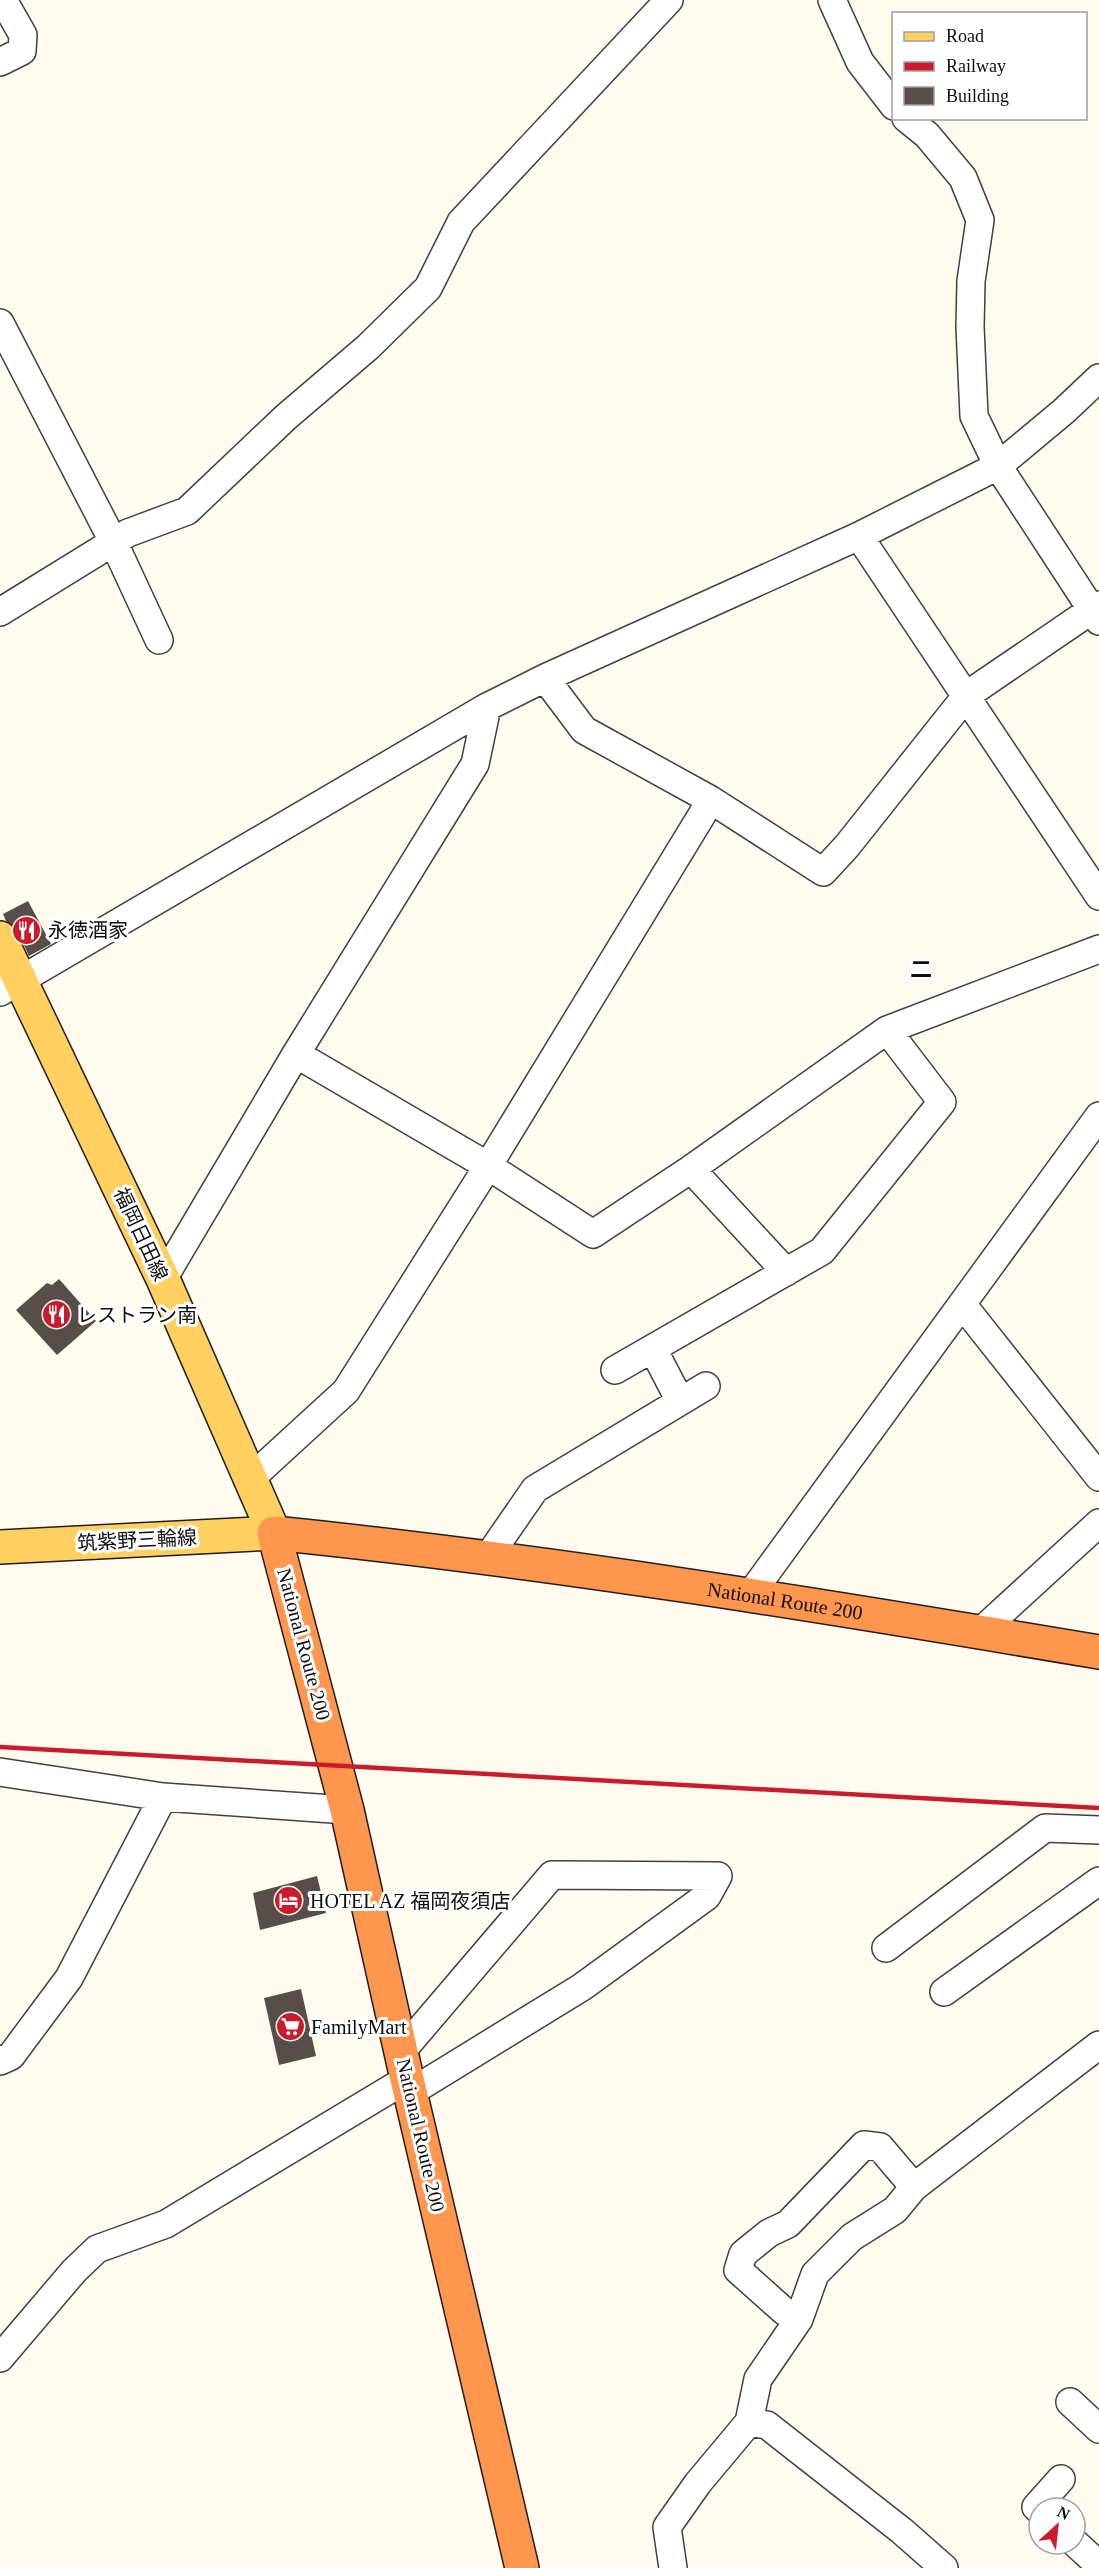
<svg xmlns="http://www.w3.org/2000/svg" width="1099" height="2568" font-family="'Times New Roman','Noto Sans JP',serif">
<rect width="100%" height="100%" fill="#fffbef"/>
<path fill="#574e49" d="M28 901 51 944 29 956 17 930 6 921 3 914Z
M59 1279 96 1321 57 1355 16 1310 47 1283 52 1285Z
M317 1876 326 1913 260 1930 253 1893Z
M301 1989 316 2056 279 2065 264 1998Z"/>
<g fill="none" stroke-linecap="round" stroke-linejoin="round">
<defs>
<path id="minor" d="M832 0 860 62 894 106
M0 62 22 51 23 35 3 0
M906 118 927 135 963 178 980 220 971 281 970 327 974 416 998 466 1099 621
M0 323 114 543 159 640
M859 536 1099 896
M0 612 128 533 187 511 286 417 368 347 428 288 461 222 669 0
M545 678 584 730 711 800 823 872 847 846 967 695 1099 605
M0 992 487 707 545 678 859 536 998 466 1064 411 1099 378
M296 1054 488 1166 593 1234 691 1169 887 1030 1099 949
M691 1169 786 1272
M163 1279 296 1054 475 764 487 707
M962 1304 1099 1477
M653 1349 680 1401
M615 1370 822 1251 942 1102 887 1030
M250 1479 346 1391 488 1166 711 800
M488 1557 535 1489 706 1386
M750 1595 1099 1116
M980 1632 1099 1523
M0 1772 163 1797 347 1810
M886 1948 1045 1828 1099 1830
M944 1992 1099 1881
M401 2052 552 1875 718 1876 707 1896 582 1987 411 2092
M0 2061 11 2056 69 1978 163 1797
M799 2319 784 2311 738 2270 743 2254 769 2233 788 2224 864 2145 880 2147 914 2187
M0 2358 74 2271 97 2249 166 2224 407 2079
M1070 2402 1099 2429
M749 2422 767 2425 902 2531 944 2568
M1039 2510 1036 2507 1061 2479
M1075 2543 1099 2565
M673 2568 667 2527 698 2483 749 2422 758 2379 799 2319 815 2274 852 2237 895 2210 914 2187 1099 2045"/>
<path id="major" d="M0 938 163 1279 274 1533 0 1547"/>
<g id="highway">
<path id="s1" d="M522 2568 407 2079 347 1810 274 1533C550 1561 825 1606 1099 1652"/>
</g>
</defs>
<use href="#minor" stroke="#414141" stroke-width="30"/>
<use href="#major" stroke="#1f1f1f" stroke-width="36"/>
<use href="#highway" stroke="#1f1f1f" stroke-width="36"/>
<use href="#minor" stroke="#fff" stroke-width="27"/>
<use href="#major" stroke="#ffd05f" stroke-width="33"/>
<use href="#highway" stroke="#ff964d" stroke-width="33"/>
<path stroke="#c91b2b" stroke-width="4.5" d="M0 1747 1099 1808"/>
</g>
<defs>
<symbol id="restaurant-disc" viewBox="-11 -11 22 22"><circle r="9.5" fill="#c91b2b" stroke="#fff"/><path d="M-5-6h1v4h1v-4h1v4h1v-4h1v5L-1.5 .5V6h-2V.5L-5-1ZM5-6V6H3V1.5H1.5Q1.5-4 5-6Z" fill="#fff"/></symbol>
<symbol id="hotel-disc" viewBox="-11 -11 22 22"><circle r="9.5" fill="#c91b2b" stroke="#fff"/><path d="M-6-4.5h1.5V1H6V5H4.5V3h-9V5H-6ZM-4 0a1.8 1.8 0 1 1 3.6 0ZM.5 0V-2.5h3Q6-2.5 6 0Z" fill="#fff"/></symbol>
<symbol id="supermarket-disc" viewBox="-11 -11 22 22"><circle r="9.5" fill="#c91b2b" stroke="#fff"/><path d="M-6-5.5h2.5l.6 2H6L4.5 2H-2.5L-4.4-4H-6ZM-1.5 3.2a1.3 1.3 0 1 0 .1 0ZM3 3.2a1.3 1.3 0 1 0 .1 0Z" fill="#fff"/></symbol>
</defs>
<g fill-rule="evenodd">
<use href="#restaurant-disc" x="10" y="914" width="33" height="33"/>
<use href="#restaurant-disc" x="40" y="1298" width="33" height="33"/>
<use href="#hotel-disc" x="272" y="1884" width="33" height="33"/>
<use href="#supermarket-disc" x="274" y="2010" width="33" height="33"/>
</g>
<g text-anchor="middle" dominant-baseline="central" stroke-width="6" stroke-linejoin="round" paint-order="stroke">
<g font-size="20" fill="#0e0e0e" stroke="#fff" text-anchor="start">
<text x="48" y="930">永徳酒家</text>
<text x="77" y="1315">レストラン南</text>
<text x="310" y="1901">HOTEL AZ 福岡夜須店</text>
<text x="311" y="2027">FamilyMart</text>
</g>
<g font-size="20" fill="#0e0e0e" stroke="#fff">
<text transform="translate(141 1234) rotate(65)">福岡日田線</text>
<text transform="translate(137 1540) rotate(-3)">筑紫野三輪線</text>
<text stroke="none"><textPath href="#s1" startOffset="1580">National Route 200</textPath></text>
<text transform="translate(304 1644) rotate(75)">National Route 200</text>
<text transform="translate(421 2135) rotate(77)">National Route 200</text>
</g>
<g font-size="22" font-weight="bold" fill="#0e0e0e" stroke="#fff">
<text x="921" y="969">二</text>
</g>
</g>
<rect x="892" y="12" width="195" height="108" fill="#ffffff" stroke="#9f9f9f" stroke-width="1.5"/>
<rect x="904" y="32" width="30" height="9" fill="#ffd05f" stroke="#9f9f9f" stroke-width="1.5"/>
<text x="946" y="42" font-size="18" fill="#0e0e0e">Road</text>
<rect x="904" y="62" width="30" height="9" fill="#c91b2b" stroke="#9f9f9f" stroke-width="1.5"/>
<text x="946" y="72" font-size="18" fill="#0e0e0e">Railway</text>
<rect x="904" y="87" width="30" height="18" fill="#574e49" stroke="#9f9f9f" stroke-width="1.5"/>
<text x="946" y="102" font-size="18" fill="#0e0e0e">Building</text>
<g transform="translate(1057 2526) rotate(27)"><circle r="28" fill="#ffffff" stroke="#9f9f9f" stroke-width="1.5"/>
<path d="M0-4.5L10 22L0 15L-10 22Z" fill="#c91b2b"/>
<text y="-9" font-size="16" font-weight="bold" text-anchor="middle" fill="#0e0e0e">N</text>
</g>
</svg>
